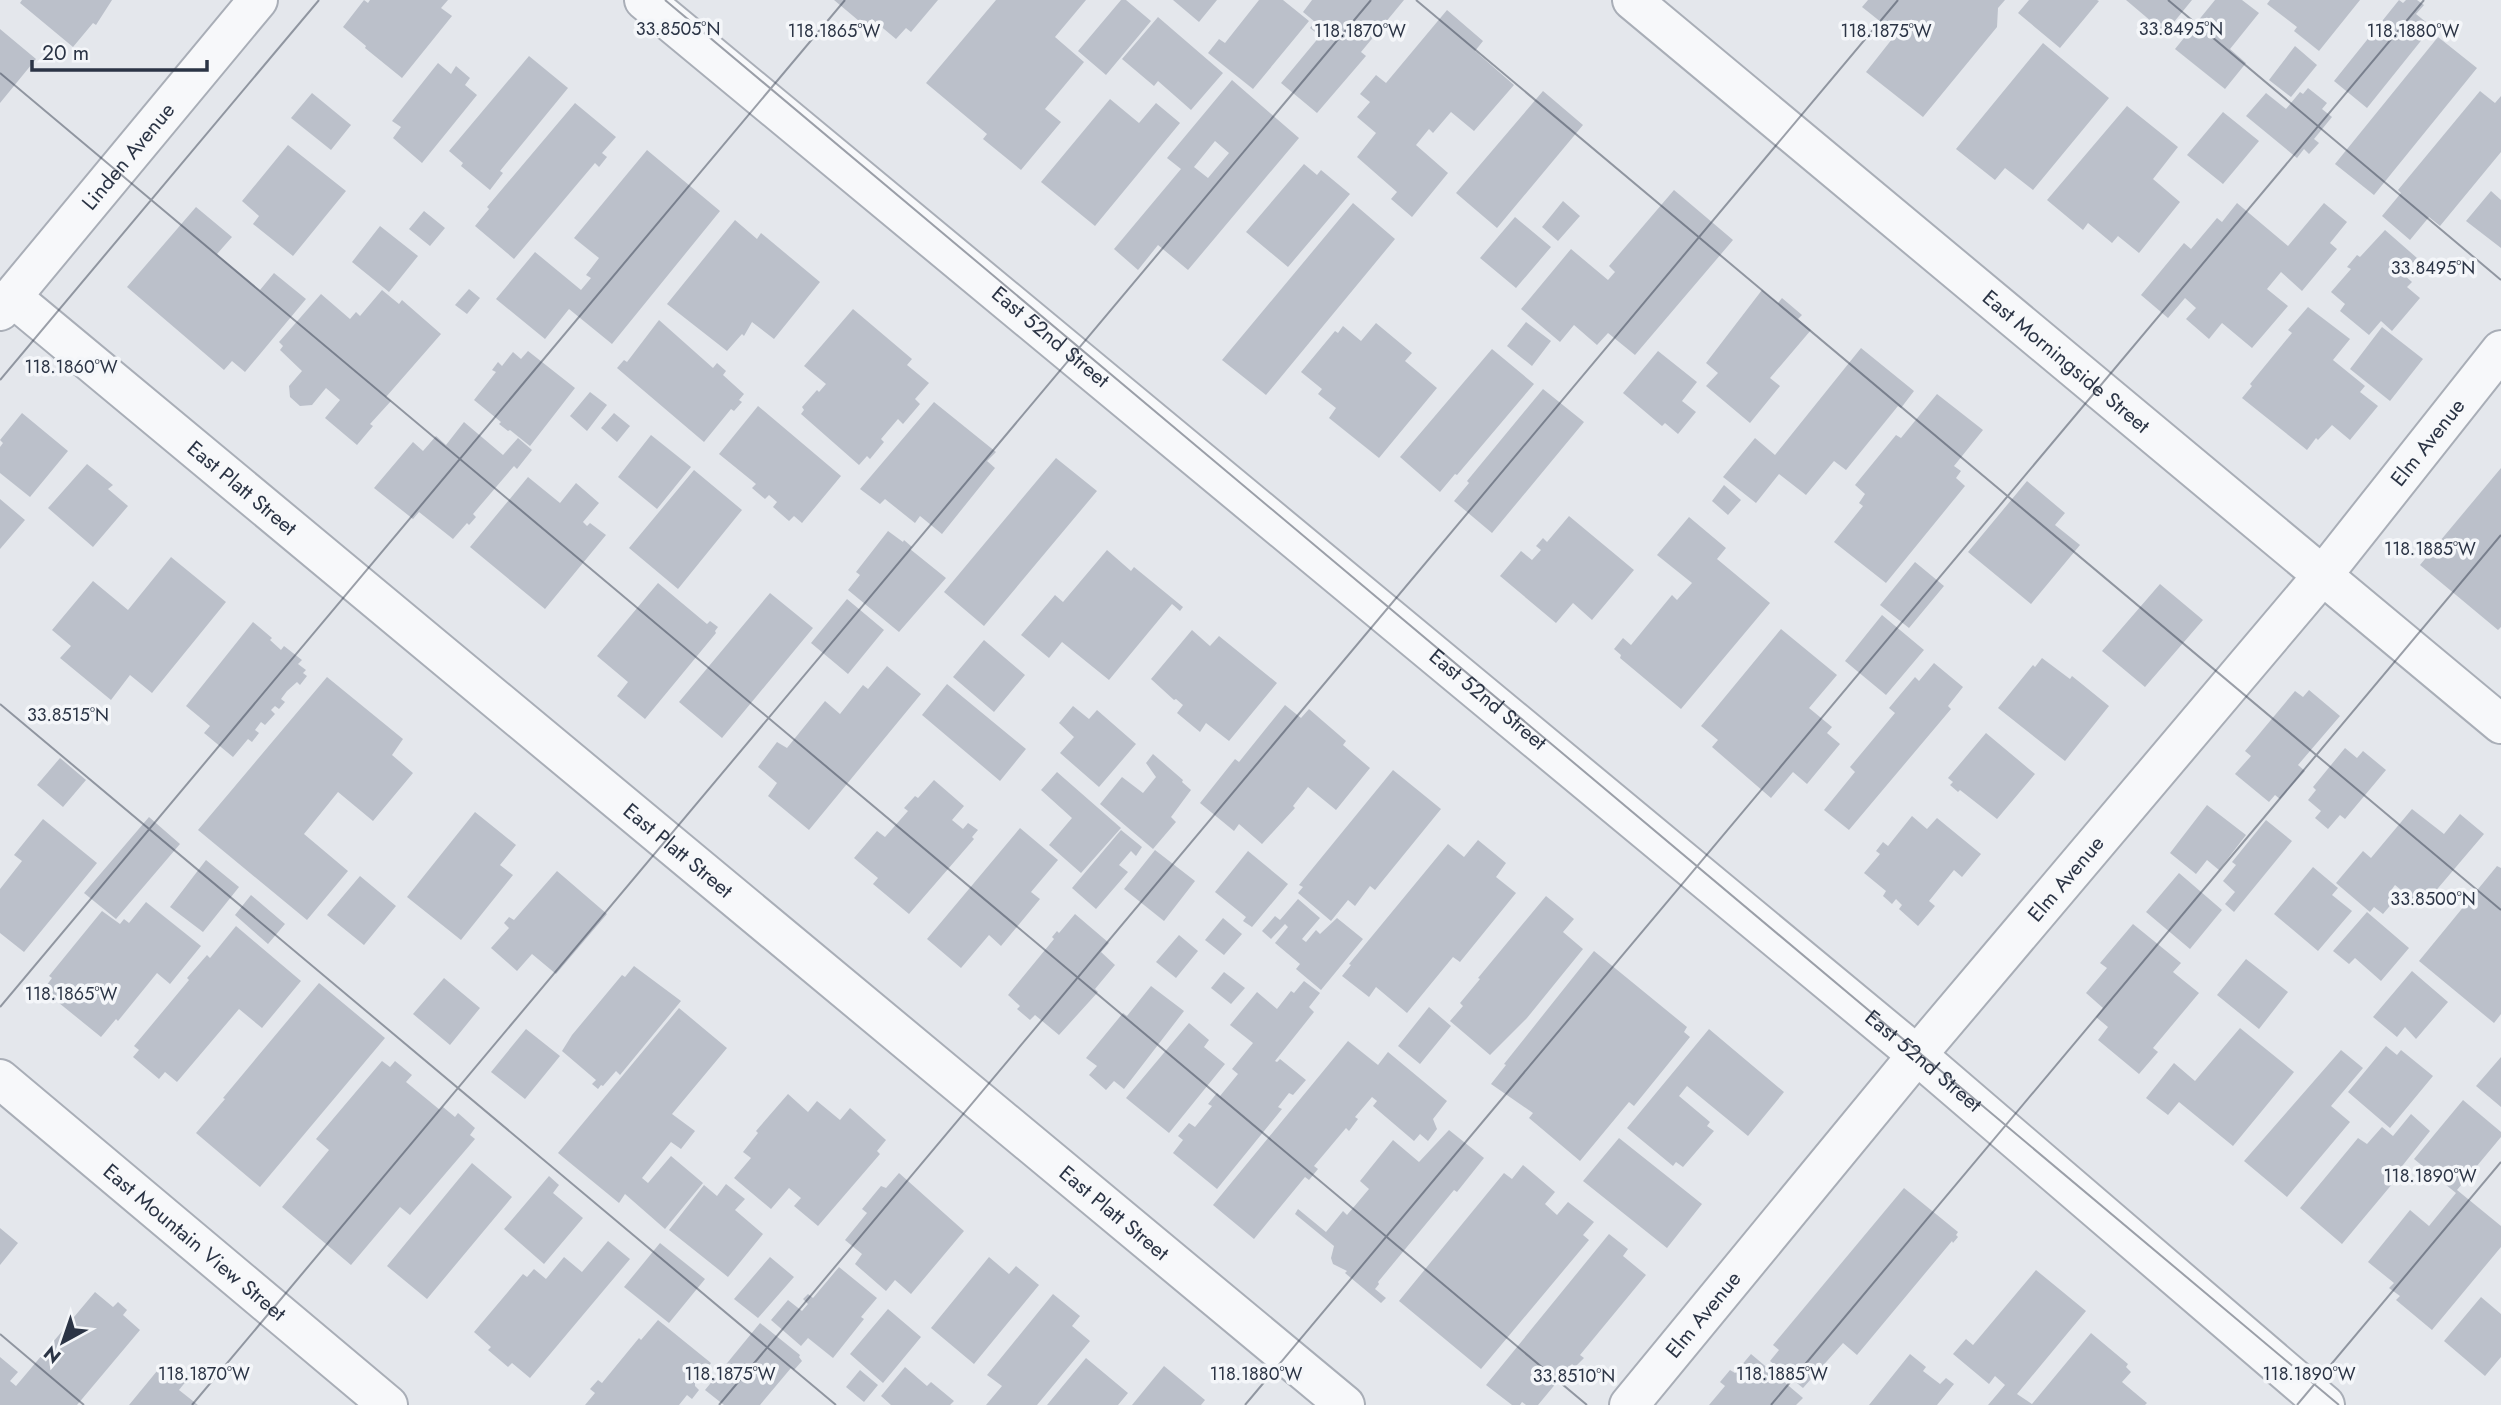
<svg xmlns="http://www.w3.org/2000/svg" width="2501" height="1405" font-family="Jost,sans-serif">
<rect width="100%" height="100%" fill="#e4e7ec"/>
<path fill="#bbc0ca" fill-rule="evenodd" d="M22 0H112L96 25 93 23 73 47 20 3Z
M364 0 368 3 370 0H448L441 8 452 16 402 78 365 48 366 46 343 27Z
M834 0H938L911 32 906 28 896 39 872 19 865 26Z
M996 0H1086L1055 37 1084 62 1045 109 1061 122 1021 170 983 139 987 134 926 83Z
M1121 0H1126L1151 21 1106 75 1078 51Z
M1173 0H1217L1199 22Z
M1259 0H1283L1309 21 1253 89 1208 53 1219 39 1225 43Z
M1312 0H1404L1361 52 1366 56 1317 113 1281 83 1320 36 1310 28 1315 22 1303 12Z
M1868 0H2005L1998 8 1997 27 1923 117 1866 72 1896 34 1862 7Z
M2029 0H2097L2099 1 2060 48 2018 13Z
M2126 0H2192L2165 33Z
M2215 0H2242L2259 13 2230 49 2246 63 2225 89 2175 49Z
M2270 0H2360L2319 51 2294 31 2297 27 2267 4Z
M2399 0 2403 3 2406 0H2417L2424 5 2416 14 2432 27 2367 108 2334 81Z
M1447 10 1483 41 1475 51 1514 85 1474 131 1451 112 1433 133 1429 129 1416 145 1448 173 1412 217 1391 199 1397 192 1357 157 1376 133 1357 117 1370 102 1360 94 1376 75 1386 83Z
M1158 17 1223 73 1191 110 1158 81 1154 86 1122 59Z
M0 29 36 59 0 103Z
M2438 37 2477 68 2374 195 2335 164Z
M2043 43 2109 98 2033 190 2005 168 1995 180 1956 149Z
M2295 46 2317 65 2291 97 2269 80Z
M529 56 568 88 500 171 503 173 490 190 461 166 463 163 449 151Z
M438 63 451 74 456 66 470 78 465 85 477 95 422 163 393 138 401 127 392 121Z
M1232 80 1299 138 1188 270 1158 245 1138 270 1114 249 1181 169 1167 158ZM1215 141 1229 153 1208 178 1194 167Z
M2308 88 2327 103 2322 109 2332 117 2314 139 2319 143 2309 154 2304 149 2297 158 2246 116 2266 93 2286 109 2300 92 2303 94Z
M1543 91 1583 125 1497 228 1456 193Z
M2480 91 2495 103 2501 96V152L2440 226 2429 217 2410 240 2382 216 2401 193 2398 190Z
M312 93 351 125 331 150 291 118Z
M1110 99 1139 123 1156 103 1180 123 1095 226 1041 182Z
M575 103 616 137 602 153 607 157 599 167 595 163 514 259 475 226 489 209 487 207Z
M2127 106 2178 147 2153 179 2180 202 2139 253 2118 236 2112 243 2088 223 2083 230 2047 200Z
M2223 112 2259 141 2223 184 2187 155Z
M288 145 346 191 293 256 253 224 259 216 242 201Z
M647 150 720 211 612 344 569 309 545 339 496 299 535 252 581 290 591 278 586 275 599 258 574 238Z
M1304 164 1317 175 1321 170 1350 194 1288 267 1246 232Z
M1674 190 1733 240 1635 355 1608 333 1597 345 1574 325 1560 342 1521 309 1571 249 1608 280 1615 272 1609 266Z
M2491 191 2501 200V248L2466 221Z
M1563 201 1580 216 1558 241 1542 227Z
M1353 203 1395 239 1266 395 1222 360Z
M2237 203 2288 246 2324 203 2347 222 2330 243 2337 249 2302 291 2281 272 2267 289 2288 306 2252 348 2222 323 2209 339 2186 319 2196 308 2185 298 2168 318 2141 295 2184 243 2191 249 2217 218 2222 222Z
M196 207 232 237 217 254 260 290 274 273 306 299 245 372 232 361 224 370 127 287Z
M424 211 445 228 430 246 409 229Z
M1515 217 1551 247 1516 288 1480 258Z
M735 220 757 239 761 233 820 282 774 339 752 322 744 336 742 334 727 351 667 304Z
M380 226 418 256 389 292 352 262Z
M2385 230 2417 258 2403 274 2412 282 2407 287 2420 298 2392 331 2381 321 2369 335 2340 311 2345 304 2331 292 2351 269 2347 267 2357 255 2360 257Z
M469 289 480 298 467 314 455 305Z
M382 290 399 304 402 300 441 334 386 397 391 401 370 424 373 426 357 445 325 418 340 400 326 388 312 405 300 406 290 397 289 386 302 371 280 350 283 346 279 342 321 294 350 319 356 312 360 316Z
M1762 290 1778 303 1782 298 1802 315 1798 319 1811 330 1770 378 1780 386 1750 423 1706 386 1718 373 1706 363Z
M2308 307 2350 339 2333 360 2365 386 2360 392 2378 406 2350 440 2332 425 2318 440 2316 438 2307 450 2242 398 2252 386 2250 384 2292 333 2288 330Z
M853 309 912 359 907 365 929 383 915 399 920 404 903 424 898 419 881 439 884 442 870 459 867 456 859 465 801 414 804 410 802 407 817 390 819 392 826 384 804 366Z
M659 320 713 368 717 363 726 371 723 375 744 394 739 400 742 402 734 411 731 409 704 442 617 368 624 360 627 362Z
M1526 322 1551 341 1532 366 1507 346Z
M1376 323 1412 353 1405 361 1437 388 1379 458 1329 418 1336 408 1318 394 1322 389 1301 372 1335 331 1338 333 1343 326 1361 341Z
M2382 327 2423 359 2390 401 2350 369Z
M1861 348 1914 391 1901 408 1898 406 1846 470 1834 461 1806 495 1779 474 1756 503 1723 477 1755 438 1775 455Z
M1492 349 1534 384 1457 475 1455 474 1440 492 1400 457Z
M528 351 575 388 530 446 510 430 508 431 499 424 501 422 474 400 496 372 492 370 498 362 502 366 513 352 521 359Z
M1658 351 1697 382 1682 401 1696 412 1678 434 1665 423 1662 426 1623 393Z
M1543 389 1584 422 1492 533 1454 501 1469 483 1467 481Z
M590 392 607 405 587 431 570 416Z
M1937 394 1983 430 1954 466 1961 471 1956 478 1965 486 1886 583 1834 542 1863 506 1859 503 1865 494 1855 485 1896 435 1901 438Z
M934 402 996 452 987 461 995 468 942 534 920 516 915 523 885 499 880 504 860 489Z
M758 406 841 476 802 523 794 516 789 521 773 507 777 502 769 495 765 499 752 488 756 484 719 454Z
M22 413 68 451 30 497 0 473V447L3 443 0 440Z
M614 413 630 426 617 442 601 428Z
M464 422 503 455 518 438 532 450 517 469 514 466 473 514 476 517 469 525 467 523 453 539 419 512 413 519 374 488 413 442 423 451 436 436 446 445Z
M651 435 691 467 657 509 618 477Z
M1056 458 1097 491 984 626 944 592Z
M87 464 113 485 108 489 128 506 93 547 48 508Z
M2501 468V627L2498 630 2420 565Z
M694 470 742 510 678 589 629 548Z
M528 477 560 503 576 483 599 503 583 522 587 526 590 523 606 535 545 609 470 547Z
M2027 481 2065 513 2055 525 2080 545 2031 604 1968 552Z
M1724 485 1741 500 1728 515 1712 501Z
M0 499 25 520 0 549Z
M1569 516 1634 570 1592 620 1573 603 1556 623 1500 576 1521 551 1532 560 1541 550 1536 546 1543 538 1547 542Z
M1689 517 1726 548 1717 559 1770 603 1681 709 1620 658 1621 655 1614 649 1623 638 1631 645 1672 595 1677 600 1692 583 1657 555Z
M888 531 903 542 904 540 912 547 910 549 946 578 899 632 848 590 860 575 856 572Z
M1107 550 1131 571 1134 567 1183 607 1180 611 1172 604 1109 680 1062 642 1049 658 1021 635 1055 595 1063 602Z
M171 557 226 602 152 693 130 675 111 700 60 658 71 646 52 630 93 581 128 610Z
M1915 562 1944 586 1909 628 1880 605Z
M658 583 707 624 710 621 718 627 715 631 716 633 645 719 617 696 628 682 597 656Z
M2160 584 2203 620 2145 687 2102 651Z
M770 593 813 628 722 738 679 702Z
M847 599 884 630 848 674 811 643Z
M1882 615 1924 650 1886 695 1845 661Z
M253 622 272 638 270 640 281 650 284 646 302 660 298 664 306 670 303 673 307 676 300 685 297 682 287 691 281 699 285 702 279 709 275 706 271 710 275 714 265 725 261 722 255 730 259 733 252 742 248 739 233 757 204 733 210 726 186 706Z
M1781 629 1837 675 1809 708 1832 727 1827 733 1840 744 1807 784 1793 772 1771 798 1712 747 1718 740 1701 726Z
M1192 630 1210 646 1219 636 1277 683 1229 741 1206 723 1200 732 1177 713 1183 705 1176 699 1174 700 1151 679Z
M984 640 1025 675 994 712 953 677Z
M2042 658 2070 679 2072 676 2109 706 2065 761 1998 708 2033 665 2035 667Z
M1934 663 1963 687 1948 706 1951 709 1849 830 1824 810 1855 772 1850 767 1895 713 1889 708 1915 677 1919 681Z
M887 666 921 694 809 830 768 796 777 783 758 767 777 742 787 748 825 701 840 714 863 685 868 689Z
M327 677 403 739 392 755 413 773 373 821 338 792 304 834 348 871 307 920 198 830Z
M947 684 1026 749 1000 781 922 715Z
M2309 690 2340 716 2298 765 2305 771 2280 799 2275 795 2269 802 2235 774 2251 756 2245 751 2295 691 2303 697Z
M1285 705 1301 718 1309 709 1346 741 1343 745 1370 768 1336 810 1308 787 1293 806 1295 808 1262 844 1239 824 1234 831 1200 803 1235 759 1239 762Z
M1073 706 1089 719 1097 710 1136 744 1099 787 1060 753 1074 737 1059 723Z
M1986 733 2035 774 1997 819 1960 790 1958 792 1950 785 1953 782 1948 778Z
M2345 748 2357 758 2363 751 2386 770 2345 819 2340 815 2328 829 2315 818 2321 811 2308 800 2316 790 2313 787Z
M1153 754 1183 780 1182 782 1191 790 1171 817 1176 822 1153 849 1100 804 1122 777 1143 793 1156 777 1146 763Z
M60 758 86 780 63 807 37 785Z
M1393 770 1441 809 1375 890 1370 886 1355 906 1348 900 1331 921 1298 893 1303 887 1299 885Z
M1057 772 1121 828 1081 873 1049 845 1072 818 1041 790Z
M934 780 964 806 952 820 963 829 968 823 978 830 972 837 974 839 909 914 873 884 878 878 854 858 877 831 885 837 908 811 904 808 915 796 918 798Z
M2207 805 2246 835 2219 870 2207 860 2196 874 2170 853Z
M2412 809 2444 834 2460 814 2484 834 2422 907 2395 885 2392 889 2399 895 2383 914 2374 907 2370 912 2336 883 2363 851 2371 858Z
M475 812 516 845 500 865 513 875 461 940 407 897Z
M1912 816 1927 829 1937 818 1981 854 1962 877 1954 870 1929 901 1935 906 1918 926 1899 909 1902 905 1896 899 1892 904 1883 896 1886 891 1864 873 1880 854 1876 851 1883 842 1888 846Z
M149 817 180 844 116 919 84 893Z
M43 819 97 863 24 952 0 933V889L22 861 14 855Z
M2266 820 2292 841 2234 912 2225 904 2235 892 2223 881 2236 865 2232 862Z
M1020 828 1058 860 1031 892 1040 899 1001 946 989 935 961 968 927 939Z
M1121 830 1142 847 1136 856 1131 851 1119 865 1128 872 1096 909 1072 888Z
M1478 840 1506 863 1496 877 1516 893 1460 962 1453 957 1407 1013 1376 987 1369 997 1342 976 1351 965 1349 964 1448 844 1464 857Z
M1155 850 1195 881 1164 921 1124 889Z
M1248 851 1288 884 1252 927 1243 921 1246 917 1215 892Z
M206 860 239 887 203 932 170 907Z
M2497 866 2501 868V1014L2494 1023 2419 961Z
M2313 867 2338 888 2332 895 2352 911 2318 951 2274 914Z
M557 871 607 914 556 974 532 954 517 971 491 948 509 928 504 923 509 917 514 920Z
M2179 873 2222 910 2190 949 2146 912Z
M360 876 396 906 364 945 327 915Z
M251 895 285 924 268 944 235 915Z
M1546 896 1574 919 1563 932 1583 949 1527 1018 1490 1055 1450 1021 1463 1006 1460 1003 1480 979 1478 978Z
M1298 899 1320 918 1302 939 1306 942 1316 930 1320 934 1337 918 1363 939 1321 990 1296 969 1300 964 1275 943 1288 927 1285 924 1271 939 1262 931 1275 916 1280 920Z
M146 902 201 946 170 984 157 973 118 1021 116 1019 101 1037 43 990 52 978 49 976 102 911 120 924 124 919 129 923Z
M2367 912 2409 948 2381 981 2355 958 2349 964 2333 951Z
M1075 914 1109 943 1101 952 1115 965 1095 989 1098 992 1059 1035 1035 1015 1030 1020 1017 1009 1020 1006 1008 995 1054 939 1052 937 1057 931 1059 933Z
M1223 918 1242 934 1224 955 1205 940Z
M2133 924 2181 963 2173 972 2199 993 2153 1048 2158 1052 2139 1074 2098 1040 2108 1027 2096 1017 2103 1008 2086 993 2107 968 2100 963Z
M236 926 301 981 262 1028 239 1009 177 1082 165 1072 159 1079 133 1057 139 1050 134 1046 189 980 187 978 207 955 210 958Z
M1179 935 1198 951 1176 978 1156 962Z
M1594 951 1687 1027 1684 1032 1690 1037 1634 1106 1629 1102 1580 1161 1529 1118 1533 1113 1491 1084 1506 1065 1504 1064Z
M2246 959 2288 992 2259 1029 2217 995Z
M634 966 681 1001 620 1075 616 1071 603 1086 601 1085 598 1089 592 1084 596 1080 562 1051 572 1035 622 975 625 977Z
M2412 971 2448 1002 2416 1039 2405 1027 2397 1037 2373 1017Z
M1224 972 1245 988 1231 1004 1211 988Z
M444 978 480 1008 450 1045 413 1014Z
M1304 981 1320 993 1309 1007 1314 1012 1275 1061 1277 1062 1280 1059 1306 1080 1293 1095 1289 1093 1278 1107 1282 1109 1217 1189 1173 1153 1183 1140 1178 1136 1189 1123 1195 1127 1212 1106 1208 1104 1217 1093 1220 1096 1238 1074 1232 1069 1253 1043 1230 1025 1257 992 1277 1009 1291 991 1294 993Z
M319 983 385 1038 260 1187 196 1133 225 1099 223 1098Z
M1151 986 1184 1011 1124 1089 1114 1081 1106 1090 1089 1075 1097 1066 1086 1058 1123 1013 1127 1016Z
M1429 1007 1451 1026 1420 1064 1398 1046Z
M679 1008 727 1048 672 1114 695 1131 681 1149 671 1142 642 1178 648 1183 671 1156 703 1183 665 1229 625 1194 619 1203 558 1153Z
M1189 1023 1209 1040 1204 1047 1225 1064 1169 1133 1126 1098Z
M2240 1028 2294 1072 2233 1146 2179 1102 2168 1115 2146 1098 2174 1063 2195 1081Z
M526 1029 560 1056 525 1099 491 1072Z
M1709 1029 1784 1092 1748 1136 1687 1086 1679 1096 1710 1122 1707 1126 1714 1131 1683 1167 1676 1162 1673 1166 1627 1128Z
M1348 1041 1378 1065 1388 1052 1447 1101 1433 1119 1437 1129 1428 1141 1420 1134 1414 1141 1373 1106 1377 1101 1372 1097 1355 1117 1358 1119 1349 1131 1346 1128 1314 1166 1318 1169 1309 1180 1305 1177 1254 1239 1213 1205Z
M2386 1046 2397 1055 2401 1050 2433 1076 2390 1128 2348 1092Z
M2341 1050 2363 1068 2331 1106 2350 1122 2287 1197 2244 1161Z
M2501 1057V1107L2476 1086Z
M382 1061 390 1067 395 1061 412 1075 406 1082 440 1110 443 1107 455 1117 458 1113 475 1128 470 1135 475 1139 410 1215 400 1207 351 1265 282 1207 329 1150 316 1139Z
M788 1094 808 1112 817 1101 840 1120 850 1108 886 1140 877 1151 880 1154 818 1226 794 1206 801 1198 789 1188 771 1209 734 1178 751 1158 743 1152 758 1133 756 1131Z
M2463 1100 2501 1132V1137L2457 1190 2501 1226V1247L2432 1330 2396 1300 2400 1296 2389 1288 2394 1283 2368 1262 2410 1210 2429 1226 2456 1193 2414 1159Z
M2411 1114 2430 1131 2395 1175 2398 1177 2342 1244 2300 1208 2358 1138 2367 1144 2382 1127 2393 1136Z
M1449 1130 1484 1158 1457 1192 1454 1190 1378 1282 1379 1284 1375 1289 1386 1298 1381 1303 1345 1273 1347 1271 1333 1264 1331 1258 1334 1246 1295 1214 1298 1209 1326 1232 1343 1211 1347 1215 1369 1189 1360 1181 1393 1140 1419 1162Z
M1619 1138 1702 1204 1667 1248 1583 1181Z
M472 1163 512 1197 427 1299 387 1266Z
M1523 1165 1555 1192 1545 1204 1557 1215 1568 1202 1594 1222 1583 1235 1589 1240 1481 1369 1399 1301 1504 1173 1512 1179Z
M899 1173 964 1231 911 1294 895 1280 886 1291 855 1264 862 1254 845 1240 867 1213 862 1209 881 1186 886 1188Z
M549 1176 559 1185 553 1193 583 1218 544 1264 504 1229Z
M726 1184 745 1199 735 1210 763 1234 728 1277 669 1230 704 1185 717 1196Z
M1904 1188 1958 1232 1956 1235 1958 1237 1953 1243 1952 1241 1857 1355 1843 1343 1803 1388 1770 1361 1779 1350 1773 1345Z
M0 1228 18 1243 0 1265Z
M1609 1234 1628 1249 1623 1256 1646 1275 1580 1355 1584 1358 1575 1367 1572 1364 1538 1405H1526L1522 1402 1520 1405H1512L1486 1385Z
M608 1241 630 1259 530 1378 512 1363 508 1367 488 1350 491 1347 474 1332 523 1274 527 1277 534 1269 546 1279 564 1257 582 1272Z
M660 1243 705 1279 669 1323 624 1287Z
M770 1257 794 1277 758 1318 734 1299Z
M989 1257 1009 1274 1016 1266 1039 1285 974 1364 931 1328Z
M839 1267 877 1298 861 1317 864 1319 833 1358 808 1338 801 1346 771 1320 788 1300 802 1311 808 1304 803 1299 808 1294 813 1298Z
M2036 1270 2086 1311 2017 1394 2032 1404 2091 1333 2128 1364 2126 1367 2131 1372 2122 1382 2147 1403 2145 1405H1988L2005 1385 1995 1376 1989 1384 1953 1354 1966 1339 1973 1345Z
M95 1292 113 1307 118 1302 127 1310 123 1315 140 1330 77 1405H0V1357L18 1372 10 1381 16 1386Z
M1053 1294 1080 1316 1072 1326 1090 1341 1037 1405H986L1002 1386 987 1375Z
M2481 1297 2501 1314V1357L2485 1376 2444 1341Z
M888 1309 921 1337 883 1383 850 1354Z
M658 1320 711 1363 695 1383V1386L699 1390 692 1399 687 1395 679 1405H585L595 1393 590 1389 598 1380 602 1383 639 1338 641 1340Z
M760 1323 800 1355 799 1357 802 1361 794 1370 791 1368 760 1405H724L705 1390Z
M1751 1354 1803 1398 1796 1405H1709L1725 1386 1720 1382 1730 1370 1735 1373Z
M1910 1354 1926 1367 1923 1371 1940 1384 1946 1378 1954 1384 1937 1405H1869Z
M1086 1358 1128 1393 1118 1405H1047Z
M168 1364 187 1380 179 1390 198 1405H129L157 1371 160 1373Z
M1164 1366 1205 1400 1201 1405H1132Z
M905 1367 927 1386 931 1382 954 1401 950 1405H891L881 1396Z
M860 1370 878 1385 864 1402 846 1387Z"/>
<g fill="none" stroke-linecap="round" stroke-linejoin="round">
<defs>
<g id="minor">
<path id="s1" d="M644 0 1917 1055 2325 1405"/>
<path id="s2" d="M1632 0 2501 724"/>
<path id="s3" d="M12 297 1345 1405"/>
<path id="s4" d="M0 311 258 0"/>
<path id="s5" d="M0 1079 388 1405"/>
<path id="s6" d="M1629 1405 1917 1055 2322 576 2501 350"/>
</g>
</defs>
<use href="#minor" stroke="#a9aeb7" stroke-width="42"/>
<use href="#minor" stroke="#f7f8fa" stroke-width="38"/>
</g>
<path fill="none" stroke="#2b3445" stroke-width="2" stroke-opacity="0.45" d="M665 0 2339 1405M1416 0 2501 910M2168 0 2501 280M0 73 1587 1405M0 380 319 0M0 704 836 1405M0 1007 845 0M0 1334 84 1405M192 1405 1371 0M719 1405 1898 0M1245 1405 2424 0M1771 1405 2501 535M2297 1405 2501 1162"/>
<g text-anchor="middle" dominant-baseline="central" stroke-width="7" stroke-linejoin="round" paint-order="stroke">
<g font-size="21" fill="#2b3445" stroke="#f4f6f9">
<text stroke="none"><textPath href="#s4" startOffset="201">Linden Avenue</textPath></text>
<text stroke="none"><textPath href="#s1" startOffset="528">East 52nd Street</textPath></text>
<text stroke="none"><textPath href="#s2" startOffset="565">East Morningside Street</textPath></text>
<text stroke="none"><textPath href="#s6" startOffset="1251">Elm Avenue</textPath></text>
<text stroke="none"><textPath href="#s3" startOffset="299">East Platt Street</textPath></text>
<text stroke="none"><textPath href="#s1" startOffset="1096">East 52nd Street</textPath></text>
<text stroke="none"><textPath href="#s3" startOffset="866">East Platt Street</textPath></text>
<text stroke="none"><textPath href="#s6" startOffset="684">Elm Avenue</textPath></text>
<text stroke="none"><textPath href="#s1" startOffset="1662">East 52nd Street</textPath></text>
<text stroke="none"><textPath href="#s3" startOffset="1433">East Platt Street</textPath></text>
<text stroke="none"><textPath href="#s5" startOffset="254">East Mountain View Street</textPath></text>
<text stroke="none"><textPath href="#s6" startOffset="117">Elm Avenue</textPath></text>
</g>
</g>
<g font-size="18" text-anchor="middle" fill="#2b3445" stroke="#f4f6f9" stroke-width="7" stroke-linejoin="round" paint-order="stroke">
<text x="678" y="35">33.8505°N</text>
<text x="2181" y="35">33.8495°N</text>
<text x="834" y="37">118.1865°W</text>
<text x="1360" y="37">118.1870°W</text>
<text x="1886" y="37">118.1875°W</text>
<text x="2413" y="37">118.1880°W</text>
<text x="2433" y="274">33.8495°N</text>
<text x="71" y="373">118.1860°W</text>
<text x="2430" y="555">118.1885°W</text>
<text x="68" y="721">33.8515°N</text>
<text x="2433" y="905">33.8500°N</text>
<text x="71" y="1000">118.1865°W</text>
<text x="2430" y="1182">118.1890°W</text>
<text x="204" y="1380">118.1870°W</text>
<text x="730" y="1380">118.1875°W</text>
<text x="1256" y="1380">118.1880°W</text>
<text x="1782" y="1380">118.1885°W</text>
<text x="2309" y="1380">118.1890°W</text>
<text x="1574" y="1382">33.8510°N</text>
</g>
<g transform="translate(63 1342) rotate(220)" stroke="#f4f6f9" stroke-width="5" paint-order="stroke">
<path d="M0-5L12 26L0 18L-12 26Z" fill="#2b3445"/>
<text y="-10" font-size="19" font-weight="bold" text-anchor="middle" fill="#2b3445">N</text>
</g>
<path d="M32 60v10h175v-10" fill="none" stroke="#2b3445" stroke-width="3.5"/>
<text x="42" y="60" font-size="21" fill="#2b3445" stroke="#f4f6f9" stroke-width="5" paint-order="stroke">20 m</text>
</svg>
